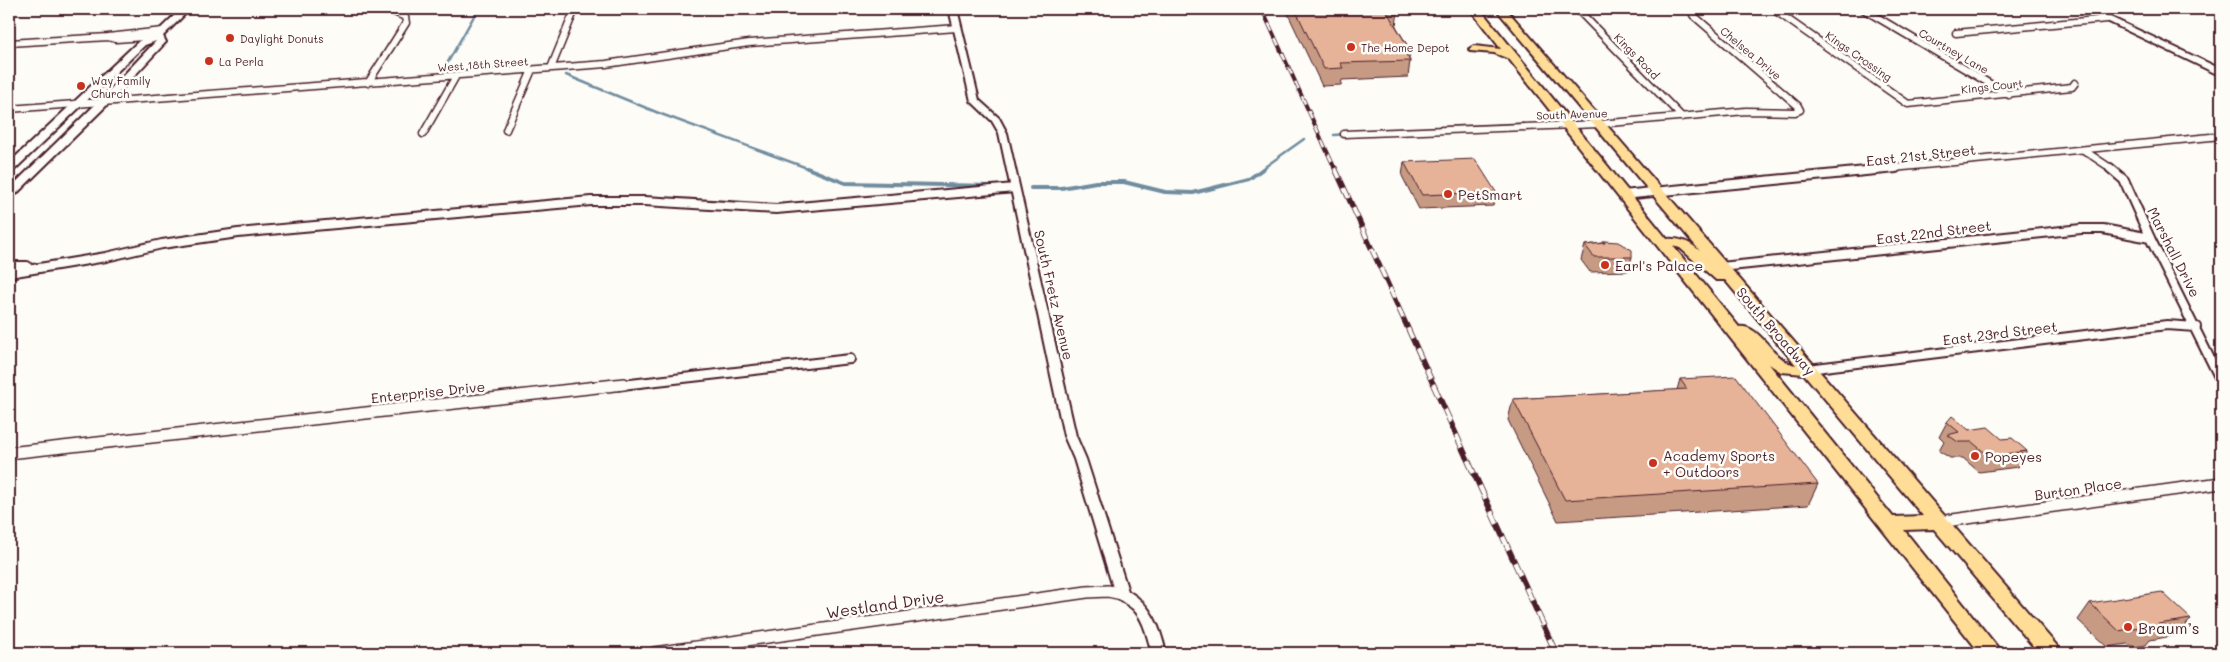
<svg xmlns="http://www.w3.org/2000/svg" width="2230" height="662" font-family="Mali,sans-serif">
<rect width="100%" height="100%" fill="#fdfcf7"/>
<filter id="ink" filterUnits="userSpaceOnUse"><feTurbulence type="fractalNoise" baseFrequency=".02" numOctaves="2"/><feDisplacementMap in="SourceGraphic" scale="10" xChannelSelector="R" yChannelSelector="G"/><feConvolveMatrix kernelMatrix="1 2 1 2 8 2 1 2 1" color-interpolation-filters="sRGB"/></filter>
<g filter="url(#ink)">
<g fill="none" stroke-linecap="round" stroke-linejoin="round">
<path stroke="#708c9e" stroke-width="2.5" d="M444 69 478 9
M566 75 661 114 810 169
M1334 135 1346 134
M1262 169 1304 139"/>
<path stroke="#708c9e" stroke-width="4" d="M807 168 845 183 992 186
M1031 188H1061L1096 182H1124L1165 192 1193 193 1249 179 1264 168"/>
<defs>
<path id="minor-far2" d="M1577 9 1682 117
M1773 9 1908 104 2072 87 2075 83
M1863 9 2009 95
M1956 33 2107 19
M158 36 116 39 108 37 163 31
M9 43 108 37
M551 68 575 9
M368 83 406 23 405 17 387 9
M9 109 606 64 749 43 957 28
M506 130 532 70
M423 134 456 76
M1344 134 1599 124 1746 111 1795 112 1800 110 1798 106 1693 15 1694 9
M2085 151 2112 169
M1883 169 2221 136"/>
<path id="minor-far1" d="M2110 168 2124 180 2150 238 2221 381
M1623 195 1896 168
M9 266H27
M1721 267 2081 229H2103L2150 238
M9 273 106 257 162 244 238 233 591 201H645L776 209 1015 188
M1808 369 2167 325 2196 327
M613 386 850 359"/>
<path id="minor" d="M9 453 624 384
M1938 522 2221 483
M654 653 1087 592 1108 591 1122 594"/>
<path id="tertiary" d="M949 9H957L979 100 999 118 1007 133 1076 436 1086 459 1128 591C1152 605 1160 627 1166 653H1152C1147 638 1145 621 1133 609 1127 604 1119 601 1115 594L1074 459 1064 436 999 133 992 121 971 101Z"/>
<path id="secondary" d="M181 9H190L163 36 166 42 164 44 108 104 13 197 9 198V189L100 100 156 41 145 45 13 171 9 172V163L139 41 155 34Z
M2082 9H2093L2221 69V76Z"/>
<path id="primary" d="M1470 9H1480L1667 239C1681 238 1689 242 1700 251L1496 9H1506L2058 647 2061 653H2039L1934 529 1904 530 2002 653H1980L1509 59 1494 53 1470 51 1469 49 1474 46 1501 49ZM1673 246 1680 248 1716 280H1725L1796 365C1774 363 1761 324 1739 327ZM1769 364 1781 372 1804 374 1923 516 1893 517Z"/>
</defs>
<use href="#minor-far2" stroke="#4a1f2b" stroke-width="9"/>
<use href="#minor-far1" stroke="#4a1f2b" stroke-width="12"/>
<use href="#minor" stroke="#4a1f2b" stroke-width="14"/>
<use href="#tertiary" stroke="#4a1f2b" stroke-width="4"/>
<use href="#secondary" stroke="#4a1f2b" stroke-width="4"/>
<use href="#primary" stroke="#4a1f2b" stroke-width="4"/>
<use href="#minor-far2" stroke="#fdfcf7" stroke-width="6"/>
<use href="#minor-far1" stroke="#fdfcf7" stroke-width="8"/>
<use href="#minor" stroke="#fdfcf7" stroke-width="11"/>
<use href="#tertiary" fill="#fdfcf7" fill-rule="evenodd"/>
<use href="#secondary" fill="#fdfcf7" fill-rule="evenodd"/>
<use href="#primary" fill="#ffdd96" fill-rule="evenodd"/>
<defs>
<path id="rail-far2" d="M1262 9 1335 169"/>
<path id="rail-far1" d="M1335 168 1434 386"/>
<path id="rail" d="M1433 384 1556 653"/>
</defs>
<use href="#rail-far2" stroke="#4a1f2b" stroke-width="4"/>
<use href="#rail-far1" stroke="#4a1f2b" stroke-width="5.5"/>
<use href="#rail" stroke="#4a1f2b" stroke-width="6"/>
<use href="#rail-far2" stroke="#fdfcf7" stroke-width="2.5" stroke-dasharray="8" stroke-linecap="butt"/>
<use href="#rail-far1" stroke="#fdfcf7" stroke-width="4" stroke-dasharray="11" stroke-linecap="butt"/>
<use href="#rail" stroke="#fdfcf7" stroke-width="4.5" stroke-dasharray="14" stroke-linecap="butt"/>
</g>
<path fill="#c69a83" stroke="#4a1f2b" d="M1287 9H1396L1398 11 1396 26 1410 50 1409 59 1410 61 1408 77 1342 80 1341 85 1322 86 1287 12Z
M1404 162 1496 192 1493 206 1419 209 1402 176Z
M1604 241 1632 257 1628 271 1590 272 1581 260 1585 245 1603 243Z
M1680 379 1818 484 1808 505 1558 521 1508 420 1513 399 1677 390Z
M1947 422 1969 430 2027 451 2018 467 1979 472 1963 458H1950L1939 451 1944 442 1939 437Z
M2090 603 2191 619 2178 635 2150 640 2146 645 2135 647 2127 644 2107 647 2078 620Z"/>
<path fill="#e6b398" stroke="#4a1f2b" d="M1295 9H1396L1398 11 1387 12 1410 50 1404 51 1410 61 1340 63 1343 68 1324 69Z
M1475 159 1496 192 1422 195 1404 162Z
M1604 241 1618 242 1632 250V257H1594L1585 245 1605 243Z
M1736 376 1818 484 1565 500 1513 399 1687 389 1680 379Z
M1952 416 1969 430 1988 427 2002 439 2012 438 2027 451 1989 456 1972 442H1958L1948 435 1959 432 1947 422Z
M2162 592 2191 619 2158 624 2159 628 2147 630 2139 627 2119 631 2090 603Z"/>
</g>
<g fill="#c8321e" stroke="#fdfcf7" stroke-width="2">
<circle cx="230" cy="38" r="5"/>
<circle cx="1351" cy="47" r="5"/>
<circle cx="209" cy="61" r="5"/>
<circle cx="81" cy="86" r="5"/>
<circle cx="1448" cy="194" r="5"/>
<circle cx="1605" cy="265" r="5"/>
<circle cx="1975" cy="456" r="5"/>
<circle cx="1653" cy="463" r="5"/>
<circle cx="2128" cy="627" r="5"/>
</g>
<g text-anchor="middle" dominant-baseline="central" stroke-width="5" stroke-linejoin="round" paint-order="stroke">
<g font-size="11" fill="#4a1f2b" stroke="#fdfcf7" text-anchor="start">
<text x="240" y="38">Daylight Donuts</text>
<text x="1361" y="47">The Home Depot</text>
<text x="219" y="61">La Perla</text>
<text x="91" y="80">Way Family<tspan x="91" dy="13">Church</tspan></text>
</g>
<g font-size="11" fill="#4a1f2b" stroke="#fdfcf7">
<text transform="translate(1954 51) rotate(30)">Courtney Lane</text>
<text transform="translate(1751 53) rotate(40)">Chelsea Drive</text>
<text transform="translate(1637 56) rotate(46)">Kings Road</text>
<text transform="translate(1859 56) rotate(35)">Kings Crossing</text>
<text transform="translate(483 64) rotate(-4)">West 18th Street</text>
<text transform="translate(1992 86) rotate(-6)">Kings Court</text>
<text transform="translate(1572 114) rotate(-2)">South Avenue</text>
</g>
<g font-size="14" fill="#4a1f2b" stroke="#fdfcf7">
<text transform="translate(1921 155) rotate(-6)">East 21st Street</text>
<text transform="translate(1934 232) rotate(-7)">East 22nd Street</text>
<text transform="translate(2174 252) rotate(63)">Marshall Drive</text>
<text transform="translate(1054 295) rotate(77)">South Fretz Avenue</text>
<text transform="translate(1776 331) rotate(49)">South Broadway</text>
<text transform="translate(2000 333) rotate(-7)">East 23rd Street</text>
<text transform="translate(428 392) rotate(-6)">Enterprise Drive</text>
<text transform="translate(2078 489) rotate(-8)">Burton Place</text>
</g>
<g font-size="14" fill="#4a1f2b" stroke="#fdfcf7" text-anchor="start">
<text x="1458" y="194">PetSmart</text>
<text x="1615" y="265">Earl's Palace</text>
<text x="1663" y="455">Academy Sports<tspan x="1663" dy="16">+ Outdoors</tspan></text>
<text x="1985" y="456">Popeyes</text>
</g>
<g font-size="16" fill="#4a1f2b" stroke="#fdfcf7">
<text transform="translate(885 604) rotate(-8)">Westland Drive</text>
</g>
<g font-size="16" fill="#4a1f2b" stroke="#fdfcf7" text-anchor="start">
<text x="2138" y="627">Braum’s</text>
</g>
</g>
<rect width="2230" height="662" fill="none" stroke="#fdfcf7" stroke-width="30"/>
<rect x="15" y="15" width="2200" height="632" fill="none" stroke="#4a1f2b" stroke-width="2" filter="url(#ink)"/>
</svg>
